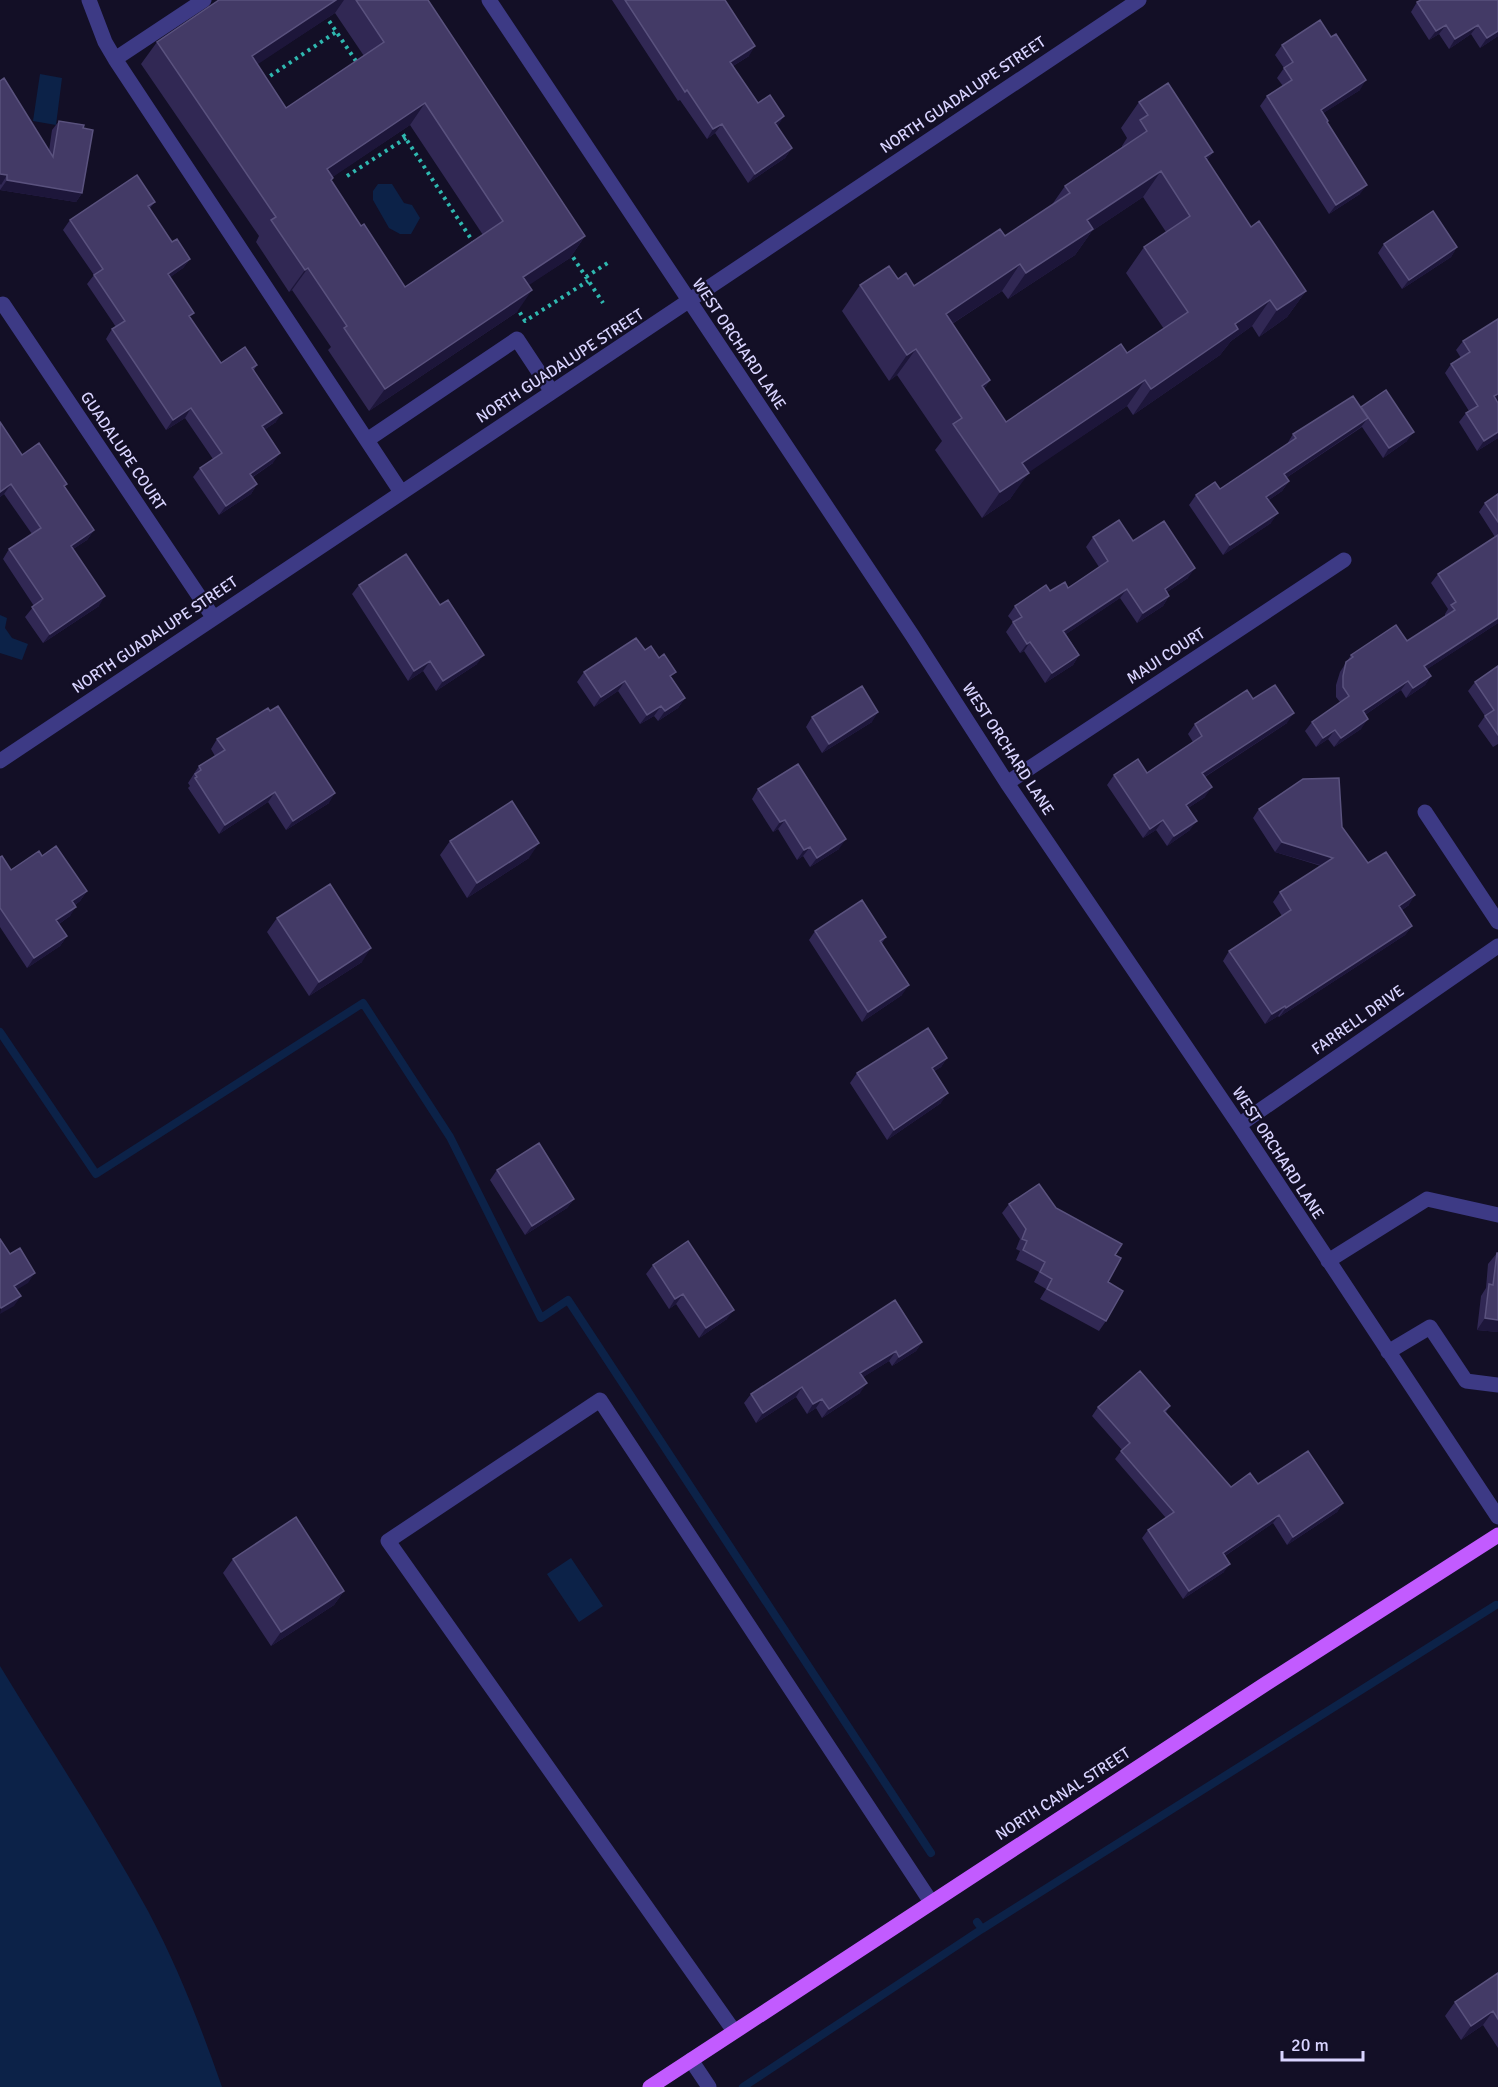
<svg xmlns="http://www.w3.org/2000/svg" width="1498" height="2087" font-family="Signika,sans-serif">
<rect width="100%" height="100%" fill="#130f26"/>
<path fill="#0c2248" d="M40 74 62 78 56 125 33 121Z
M378 184H392L404 203 412 205 420 218 411 234H400L389 228 373 200V191Z
M0 615 7 618 5 628 12 638 28 644 22 660 0 653Z
M571 1558 603 1606 579 1622 547 1574Z
M0 1666C50 1748 102 1827 148 1911 178 1967 201 2027 222 2087H0Z"/>
<g fill="none" stroke-linecap="round" stroke-linejoin="round">
<path stroke="#0c2248" stroke-width="8" d="M0 1032 96 1174 363 1003 450 1137 541 1318 568 1300 931 1853
M982 1929 1496 1605
M743 2087 982 1929 977 1922"/>
<path stroke="#2fb8b0" stroke-width="4" stroke-dasharray="3 4.5" stroke-linecap="butt" d="M325 15 358 64
M264 80 336 32
M399 128 475 245
M347 176 406 138
M569 251 603 303
M586 277 609 262
M516 306 525 321 588 281"/>
<path stroke="#3d3a85" stroke-width="15" d="M89 0 105 42 115 59 401 492
M489 0 912 635 1007 783 1239 1125 1498 1517
M115 59 204 0
M3 304 213 617
M367 440 517 339 552 392
M0 761 1139 0
M1007 783 1344 560
M1425 812 1498 922
M1239 1125 1498 946
M1328 1261 1427 1199 1498 1215
M1388 1352 1430 1327 1466 1381 1498 1385
M734 2031 388 1541 600 1400 931 1902
M691 2060 709 2087"/>
<path stroke="#c25bff" stroke-width="15" d="M650 2087 1267 1683 1498 1535"/>
</g>
<path fill="#312854" fill-rule="evenodd" d="M219 0H428L585 236 570 258 528 285 517 312 369 411 328 350 331 347 292 290 289 292 256 242 259 236 141 64 157 42ZM335 13 364 56 286 108 257 64ZM410 125 483 235 405 287 361 226 331 181 332 177Z
M612 0H725L749 56 733 66 758 103 777 126 792 148 785 158 748 183 715 133 707 139 680 100 678 101Z
M1498 0V36L1480 48 1471 34 1449 49 1439 34 1429 40 1411 12 1417 2Z
M1282 45 1360 90 1323 113 1360 194 1329 214 1260 106 1267 96 1283 86 1277 78 1284 68 1275 55Z
M0 81 49 151 52 130 59 121 82 193 76 202 0 190Z
M1139 102 1213 152 1207 160 1251 227 1306 291 1287 317 1259 337 1252 326 1231 341 1220 355 1133 415 1127 406 1028 472 1010 499 982 518 935 450 942 441 897 375 889 381 842 311 860 285 898 279 914 286 1005 236 1051 206 1065 186 1122 147V146L1127 138 1121 128ZM1143 197 1166 232 1144 247 1126 273 1164 329 1127 353 1006 422 984 389 990 380 952 324 1002 291 1008 299 1075 255 1092 231Z
M155 202 149 209 172 242 190 259 183 268 170 277 190 318 221 363 257 365 254 370 276 422 264 430 273 463 253 477 257 484 251 494 219 515 193 477 200 468 213 459 185 418 166 430 106 339 112 329 116 327 87 284 94 275 63 230 70 220Z
M1384 244 1457 247 1451 257 1402 289 1378 253Z
M1498 319V399L1496 400 1498 403V438L1477 451 1459 422 1466 413 1469 411 1445 373 1451 364 1461 358 1456 350 1463 341Z
M1361 408 1407 441 1383 458 1362 427 1286 478 1289 481 1282 491 1269 500 1271 523 1223 555 1189 505 1196 495 1220 489 1287 444 1293 434Z
M0 422 22 455 65 487 94 530 87 540 73 549 99 606 43 643 25 617 34 606 3 559 9 549 32 534 4 494 0 497Z
M1498 494V623L1427 669 1431 676 1425 685 1406 698 1401 690 1365 715 1361 729 1334 747 1328 739 1316 747 1305 731 1312 722 1340 702 1336 697V685L1340 672 1351 655 1407 641 1445 616V614L1448 609 1431 583 1438 574 1495 537 1479 512 1485 503Z
M1093 537 1133 541 1188 578 1167 592 1169 596 1163 606 1137 623 1120 598 1066 634 1079 655 1073 665 1045 683 1024 651 1020 653 1006 632 1013 622 1008 616 1015 606 1050 591 1068 588 1099 567 1086 547Z
M359 585 477 664 436 691 423 671 408 681 352 594Z
M645 650 672 678 685 698 678 708 658 721 654 716 640 724 618 691 594 707 577 682 584 672Z
M1498 666V744L1493 747 1478 726 1485 716 1468 691 1475 682Z
M1253 699 1287 723 1205 777V797L1188 808 1190 830 1167 846 1156 830 1143 838 1107 785 1114 775 1147 773 1193 742 1188 734 1195 724Z
M812 717 872 722 822 753 806 727Z
M217 739 329 803 286 830 268 802 219 834 188 788 190 786 188 783 199 766 215 756 211 749Z
M758 789 839 849 810 867 803 856 797 860 778 829 773 832 752 799Z
M1259 809 1342 827 1368 863 1409 905 1402 910 1412 926 1405 935 1279 1017 1278 1016 1265 1024 1223 961 1229 951 1282 916 1273 902 1280 892 1321 866 1275 852 1253 818Z
M450 841 529 858 467 898 440 855Z
M42 856 87 891 80 901 75 905 70 916 59 924 67 936 60 946 27 968 0 927V857L11 870Z
M277 918 362 962 309 996 267 932Z
M815 931 886 937 882 943 902 995 862 1022 809 940Z
M947 1058 941 1067 934 1071 941 1103 887 1140 850 1083 857 1073Z
M497 1170 574 1199 567 1208 525 1235 490 1180Z
M1009 1204 1056 1208 1115 1255 1108 1282 1106 1321 1099 1331 1040 1299 1046 1289 1034 1282 1039 1272 1016 1260 1020 1251 1016 1249 1020 1239 1002 1213Z
M1497 1253H1498V1332L1477 1330 1481 1296 1486 1288 1488 1264Z
M653 1265 727 1319 699 1338 676 1304 669 1309 646 1274Z
M922 1342 916 1351 892 1366 889 1361 863 1377 860 1393 822 1418 816 1408 807 1414 796 1397 756 1423 744 1403 751 1394Z
M1170 1406 1166 1412 1231 1487 1258 1484 1343 1503 1337 1512 1287 1545 1273 1523 1225 1556 1224 1572 1183 1599 1142 1538 1148 1530 1166 1518 1115 1459 1122 1450 1092 1416 1098 1407Z
M233 1559 344 1591 334 1605 271 1646 223 1573Z
M1498 1973V2048L1483 2025 1461 2040 1445 2016 1455 2002Z"/>
<path fill="#1d163a" d="M336 0H344L335 13 237 78 252 56Z
M1446 25 1439 34 1429 40 1436 31Z
M1478 25 1471 34 1449 49 1455 39Z
M1498 31V36L1480 48 1487 38Z
M755 46 749 56 723 72 730 62Z
M1366 80 1360 90 1314 119 1321 110Z
M425 103 410 125 312 191 327 169Z
M784 116 778 126 768 133 775 123Z
M722 124 715 133 707 139 713 129Z
M792 148 785 158 748 183 755 174Z
M1213 152 1195 178 1205 157Z
M1161 171 1143 197 1092 231 1075 255 1008 299 1026 273 1087 220Z
M0 174 7 175 1 185 0 184Z
M7 180 82 193 76 202 0 190Z
M1367 185 1360 194 1329 214 1336 205Z
M585 236 570 258 508 299 523 277Z
M1457 247 1451 257 1402 289 1409 280Z
M190 259 183 268 161 284 168 274Z
M1020 264 1002 291 927 340 946 314Z
M308 268 292 290 289 292 305 270Z
M532 290 517 312 369 411 385 389Z
M1306 291 1287 317 1259 337 1277 310Z
M1270 300 1252 326 1231 341 1220 355 1133 415 1151 389 1235 324Z
M916 349 897 375 889 381 907 355Z
M990 380 972 406 982 386Z
M1145 380 1127 406 1004 489 1022 463Z
M1498 394V399L1487 406 1494 396Z
M191 408 185 418 166 430 173 420Z
M282 413 276 422 255 436 262 426Z
M1368 418 1361 427 1277 484 1284 474Z
M1414 432 1407 441 1383 458 1389 448Z
M1498 432V438L1477 451 1484 441Z
M280 453 273 463 243 483 250 474Z
M1029 473 1010 499 982 518 1000 492Z
M1289 481 1282 491 1260 506 1266 497Z
M11 484 4 494 0 497V492Z
M257 484 251 494 219 515 226 506Z
M1278 513 1271 523 1223 555 1230 545Z
M94 530 87 540 64 555 71 546Z
M1195 568 1188 578 1158 598 1165 589Z
M1127 589 1120 598 1057 640 1063 631Z
M105 596 99 606 43 643 50 634Z
M1169 596 1163 606 1137 623 1143 613Z
M1498 618V623L1418 675 1424 666Z
M1030 642 1024 651 1020 653 1027 644Z
M484 655 477 664 436 691 443 681Z
M1079 655 1073 665 1045 683 1052 673Z
M430 661 423 671 408 681 414 671Z
M1431 676 1425 685 1406 698 1413 688Z
M625 681 618 691 594 707 601 697Z
M1408 681 1401 690 1356 721 1363 711Z
M685 698 678 708 658 721 665 711Z
M661 706 654 716 640 724 647 715Z
M878 712 872 722 822 753 829 744Z
M1294 713 1287 723 1195 783 1202 773Z
M1368 719 1361 729 1334 747 1341 738Z
M1335 730 1328 739 1316 747 1323 738Z
M1212 787 1205 797 1179 814 1186 805Z
M275 792 268 802 219 834 225 825Z
M335 793 329 803 286 830 293 821Z
M785 820 778 829 773 832 780 822Z
M1163 820 1156 830 1143 838 1150 829Z
M1197 821 1190 830 1167 846 1174 836Z
M846 839 839 849 810 867 817 858Z
M1282 842 1333 858 1327 867 1275 852Z
M539 843 529 858 467 898 477 883Z
M810 847 803 856 797 860 804 850Z
M87 891 80 901 66 911 72 901Z
M1415 895 1409 905 1393 916 1399 906Z
M76 907 70 916 50 930 56 920Z
M1412 926 1405 935 1279 1017 1286 1008Z
M67 936 60 946 27 968 34 958Z
M371 948 362 962 309 996 319 982Z
M909 985 902 995 862 1022 868 1012Z
M1285 1006 1278 1016 1265 1024 1272 1014Z
M947 1058 941 1067 925 1077 932 1068Z
M948 1093 941 1103 887 1140 894 1130Z
M574 1199 567 1208 525 1235 532 1226Z
M35 1273 28 1283 8 1295 14 1286Z
M683 1294 676 1304 669 1309 675 1299Z
M21 1296 14 1306 0 1314 1 1308Z
M734 1310 727 1319 699 1338 706 1328Z
M1485 1318 1498 1320V1332L1477 1330Z
M922 1342 916 1351 892 1366 899 1357Z
M896 1351 889 1361 854 1383 860 1373Z
M867 1383 860 1393 822 1418 829 1409Z
M802 1387 796 1397 756 1423 763 1413Z
M822 1399 816 1408 807 1414 813 1404Z
M1343 1503 1337 1512 1287 1545 1293 1537Z
M1279 1515 1273 1523 1217 1561 1223 1553Z
M1230 1564 1224 1572 1183 1599 1189 1591Z
M344 1591 334 1605 271 1646 281 1632Z
M1493 2011 1483 2025 1461 2040 1471 2026Z"/>
<path fill="#433a66" stroke="#5a527e" stroke-width="1.5" fill-rule="evenodd" d="M219 0H336L252 56 286 108 384 42 356 0H428L585 236 523 277 532 290 385 389 344 328 347 326 308 268 305 270 271 220 276 217 157 42ZM425 103 503 221 405 287 364 224 361 226 331 180 333 178 327 169Z
M625 0H725L755 46 730 62 758 103 770 95 784 116 775 123 792 148 755 174 722 124 713 129 687 90 685 92Z
M1421 0H1498V31L1487 38 1478 25 1455 39 1446 25 1436 31 1417 2Z
M1320 20 1331 37 1336 34 1366 80 1321 110 1328 121 1327 122 1367 185 1336 205 1267 96 1292 80 1284 68 1293 62 1282 45Z
M4 78 53 157 59 121 84 125 83 128 93 130 82 193 7 180V175L0 174V81Z
M1168 83 1213 152 1205 157 1251 227 1259 221 1306 291 1277 310 1270 300 1235 324 1238 329 1151 389 1145 380 1022 463 1029 473 1000 492 953 424 962 418 916 349 907 355 860 285 889 266 898 279 906 273 914 286 1000 229 1005 236 1070 193 1065 186 1147 131 1140 120 1148 115 1139 102ZM1161 171 1190 216 1144 247 1188 312 1127 353 1121 344 1006 422 982 386 990 380 946 314 1020 264 1026 273 1093 229 1087 220Z
M137 175 155 202 148 206 172 242 177 239 190 259 168 274 194 313 189 316 221 363 245 347 257 365 252 368 282 413 262 426 280 453 250 474 257 484 226 506 200 468 222 453 191 408 173 420 112 329 125 321 94 275 103 269 70 220Z
M1433 211 1457 247 1409 280 1384 244Z
M1498 319V394L1494 396 1498 403V432L1484 441 1466 413 1478 406 1451 364 1470 352 1463 341Z
M1386 390 1414 432 1389 448 1361 407Z
M1353 396 1368 418 1284 474 1289 481 1266 497 1278 513 1230 545 1196 495 1215 482 1220 489 1296 438 1293 434Z
M0 422 22 455 39 443 67 484 64 486 94 530 71 546 105 596 50 634 32 607 43 599 9 549 41 528 11 484 0 492Z
M1498 494V522L1485 503Z
M1119 520 1133 541 1164 521 1195 568 1165 589 1169 596 1143 613 1127 589 1063 631 1079 655 1052 673 1030 642 1027 644 1013 622 1022 617 1015 606 1046 585 1050 591 1065 582 1068 588 1108 561 1093 537Z
M1498 535V618L1424 666 1431 676 1413 688 1408 681 1363 711 1368 719 1341 738 1335 730 1323 738 1312 722 1349 696 1343 687V676L1346 662 1353 657 1351 655 1396 625 1407 641 1455 610 1451 605 1456 602 1438 574Z
M406 554 440 605 448 600 484 655 443 681 430 661 414 671 359 585Z
M636 638 645 650 651 646 659 658 664 654 676 672 670 676 685 698 665 711 661 706 647 715 625 681 601 697 584 672Z
M1498 666V735L1485 716 1494 710 1475 682Z
M1275 685 1294 713 1202 773 1212 787 1186 805 1197 821 1174 836 1163 820 1150 829 1114 775 1138 759 1147 773 1202 736 1195 724 1247 690 1253 699Z
M862 686 878 712 829 744 812 717Z
M278 706 335 793 293 821 275 792 225 825 195 778 197 777 195 774 201 770 199 766 225 750 217 739 268 708 270 711Z
M798 764 846 839 817 858 810 847 804 850 785 820 780 822 758 789Z
M1339 778 1342 827 1368 863 1386 852 1415 895 1399 906 1412 926 1286 1008 1285 1006 1272 1014 1229 951 1291 910 1280 892 1333 858 1282 842 1259 809 1303 779Z
M512 801 539 843 477 883 450 841Z
M56 846 87 891 72 901 76 907 56 920 67 936 34 958 0 908V857L2 856 11 870 39 851 42 856Z
M330 884 371 948 319 982 277 918Z
M862 900 886 937 880 941 909 985 868 1012 815 931Z
M928 1028 947 1058 932 1068 948 1093 894 1130 857 1073Z
M539 1143 574 1199 532 1226 497 1170Z
M1039 1184 1056 1208 1122 1244 1115 1255 1121 1258 1108 1282 1123 1291 1106 1321 1047 1289 1052 1279 1040 1272 1045 1262 1023 1250 1027 1241 1022 1239 1026 1229 1009 1204Z
M0 1239 10 1254 20 1248 35 1273 14 1286 21 1296 1 1308 0 1307Z
M688 1241 734 1310 706 1328 683 1294 675 1299 653 1265Z
M1497 1253H1498V1320L1485 1318 1489 1284 1493 1285Z
M895 1300 922 1342 899 1357 896 1351 860 1373 867 1383 829 1409 822 1399 813 1404 802 1387 763 1413 751 1394Z
M1140 1371 1170 1406 1164 1411 1231 1487 1250 1473 1258 1484 1308 1451 1343 1503 1293 1537 1279 1515 1223 1553 1230 1564 1189 1591 1148 1530 1174 1512 1121 1451 1130 1443 1098 1407Z
M296 1517 344 1591 281 1632 233 1559Z
M1498 1973V2019L1493 2011 1471 2026 1455 2002Z"/>
<g text-anchor="middle" dominant-baseline="central" stroke-width="4.5" stroke-linejoin="round" paint-order="stroke">
<g font-size="16" fill="#d9d4ff" stroke="#130f26">
<text transform="translate(963 95) rotate(-34)">NORTH GUADALUPE STREET</text>
<text transform="translate(739 344) rotate(56)">WEST ORCHARD LANE</text>
<text transform="translate(560 366) rotate(-33)">NORTH GUADALUPE STREET</text>
<text transform="translate(123 451) rotate(56)">GUADALUPE COURT</text>
<text transform="translate(155 635) rotate(-34)">NORTH GUADALUPE STREET</text>
<text transform="translate(1166 656) rotate(-33)">MAUI COURT</text>
<text transform="translate(1008 749) rotate(57)">WEST ORCHARD LANE</text>
<text transform="translate(1358 1020) rotate(-35)">FARRELL DRIVE</text>
<text transform="translate(1278 1153) rotate(57)">WEST ORCHARD LANE</text>
<text transform="translate(1063 1794) rotate(-33)">NORTH CANAL STREET</text>
</g>
</g>
<path d="M1282 2051v9h81v-9" fill="none" stroke="#d9d4ff" stroke-width="3"/>
<text x="1291" y="2051" font-size="18" fill="#d9d4ff" stroke="#130f26" stroke-width="4.5" paint-order="stroke">20 m</text>
</svg>
